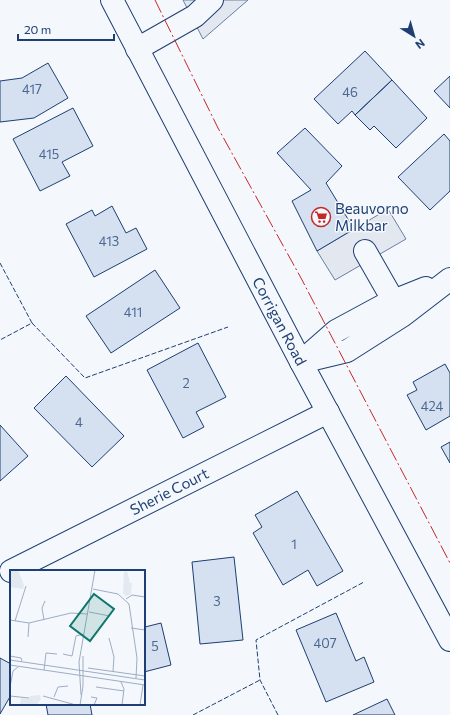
<svg xmlns="http://www.w3.org/2000/svg" width="450" height="715" font-family="Commissioner,sans-serif">
<rect width="100%" height="100%" fill="#f4f7fb"/>
<path fill="#e3e8f0" stroke="#687fa3" d="M183 0H248L203 39Z
M388 209 406 239 335 280 317 251Z"/>
<path fill="#d5e0f0" stroke="#1d3f73" d="M365 51 392 80 355 115 352 111 338 124 314 99Z
M48 63 68 98 34 118 0 122V81L22 78Z
M450 76V108L434 91Z
M392 80 427 118 396 148 374 126 370 130 355 115Z
M73 108 93 146 62 162 70 176 40 191 13 139Z
M305 128 342 166 326 183 354 229 317 251 292 201 311 190 277 153Z
M444 134 450 141V191L430 210 398 177Z
M112 206 126 233 136 228 147 249 94 277 66 224 92 210 95 216Z
M155 270 180 308 111 353 86 316Z
M198 343 226 397 196 412 204 427 183 438 147 370Z
M445 364 450 373V416L426 430 407 395 417 390 413 382Z
M66 376 124 436 92 467 34 408Z
M0 425 28 456 0 481Z
M450 442V463L441 447Z
M297 491 343 571 317 586 308 570 283 585 253 533 262 527 255 515Z
M234 557 243 640 200 644 192 562Z
M336 613 356 661 364 657 374 682 326 702 296 630Z
M144 622 145 627 161 623 171 665 144 672Z
M0 658 11 664V695L0 714Z
M387 699 395 715H353Z
M46 704H90L92 715H48Z"/>
<g fill="none" stroke-linecap="round" stroke-linejoin="round">
<defs>
<path id="minor" d="M137 49 195 16 212 0
M365 251 401 314
M303 360 336 331 386 304 426 288
M301 362 347 351 402 316 450 279
M11 571 328 412"/>
<path id="major" d="M112 0 301 362 450 640"/>
</defs>
<use href="#minor" stroke="#1d3f73" stroke-width="24"/>
<use href="#major" stroke="#1d3f73" stroke-width="24"/>
<use href="#minor" stroke="#f4f7fb" stroke-width="22"/>
<use href="#major" stroke="#f4f7fb" stroke-width="22"/>
<path stroke="#1d3f73" stroke-width="1" stroke-dasharray="5 2" stroke-linecap="butt" d="M0 263 32 323 0 340
M32 323 85 378 228 327
M193 715 260 680
M278 715 260 680 256 640 364 582"/>
<path stroke="#c62828" stroke-width="1" stroke-dasharray="14 3 2 3" stroke-linecap="butt" d="M155 0 218 128 301 278 450 563"/>
</g>
<defs>
<symbol id="supermarket-ring" viewBox="-11 -11 22 22"><circle r="9.5" fill="#f4f7fb" stroke="#c62828" stroke-width="1.5"/><path d="M-6-5.5h2.5l.6 2H6L4.5 2H-2.5L-4.4-4H-6ZM-1.5 3.2a1.3 1.3 0 1 0 .1 0ZM3 3.2a1.3 1.3 0 1 0 .1 0Z" fill="#c62828"/></symbol>
</defs>
<g fill-rule="evenodd">
<use href="#supermarket-ring" x="310" y="206" width="22" height="22"/>
</g>
<g text-anchor="middle" dominant-baseline="central" stroke-width="3" stroke-linejoin="round" paint-order="stroke">
<g font-size="13" fill="#4b6792">
<text x="32" y="89">417</text>
<text x="350" y="92">46</text>
<text x="49" y="154">415</text>
<text x="109" y="241">413</text>
<text x="133" y="312">411</text>
<text x="186" y="383">2</text>
<text x="432" y="406">424</text>
<text x="79" y="422">4</text>
<text x="294" y="544">1</text>
<text x="217" y="601">3</text>
<text x="325" y="643">407</text>
<text x="155" y="646">5</text>
</g>
<g font-size="15" fill="#1d3f73" stroke="#f4f7fb" text-anchor="start">
<text x="335" y="208">Beauvorno<tspan x="335" dy="17">Milkbar</tspan></text>
</g>
<g font-size="15" fill="#1d3f73" stroke="#f4f7fb">
<text transform="translate(280 321) rotate(62)">Corrigan Road</text>
<text transform="translate(169 491) rotate(-27)">Sherie Court</text>
</g>
</g>
<g transform="translate(10 570)">
<rect width="135" height="135" fill="#f4f7fb"/>
<path d="M0 0H8L14 15 13 19 0 17ZM117 1 120 13H122L121 24 116 26 113 23 114 2ZM30 125 31 129 26 135H10L11 128 19 129 20 126Z" fill="#e3e9f0"/>
<path fill="none" stroke="#9eadc5" stroke-width="1" d="M83 19 108 24 119 34 127 88 126 108M116 29 122 25 135 27M79 42 100 46M0 50 19 53 61 43 77 44M34 50 32 38 35 31M5 51 16 16M121 58 135 60M18 67 19 53M99 68 104 87 103 101M53 84 62 86 66 66 74 64M0 86 11 88 12 91M0 90 135 110M0 95 135 115M78 98 135 106M34 100 36 83 47 84M111 112 114 119 112 135M0 117 3 101 8 97M86 117 114 121M71 125 69 92 85 0M0 126 19 128M33 126 66 135M44 127 48 117 58 116M81 127 87 128 84 135M70 135 73 116V86M130 135 133 115"/>
<path fill="#0f766e" fill-opacity="0.15" stroke="#0f766e" stroke-width="2" d="M84 24 104 39 80 71 60 56Z"/>
<rect width="135" height="135" fill="none" stroke="#1d3f73" stroke-width="2"/>
</g>
<g transform="translate(414 36) rotate(143)" stroke="#f4f7fb" stroke-width="3" paint-order="stroke">
<path d="M0-3L7 15L0 10L-7 15Z" fill="#1d3f73"/>
<text y="-6" font-size="11" font-weight="bold" text-anchor="middle" fill="#1d3f73">N</text>
</g>
<path d="M18 34v6h96v-6" fill="none" stroke="#1d3f73" stroke-width="2"/>
<text x="24" y="34" font-size="12" fill="#1d3f73" stroke="#f4f7fb" stroke-width="3" paint-order="stroke">20 m</text>
</svg>
